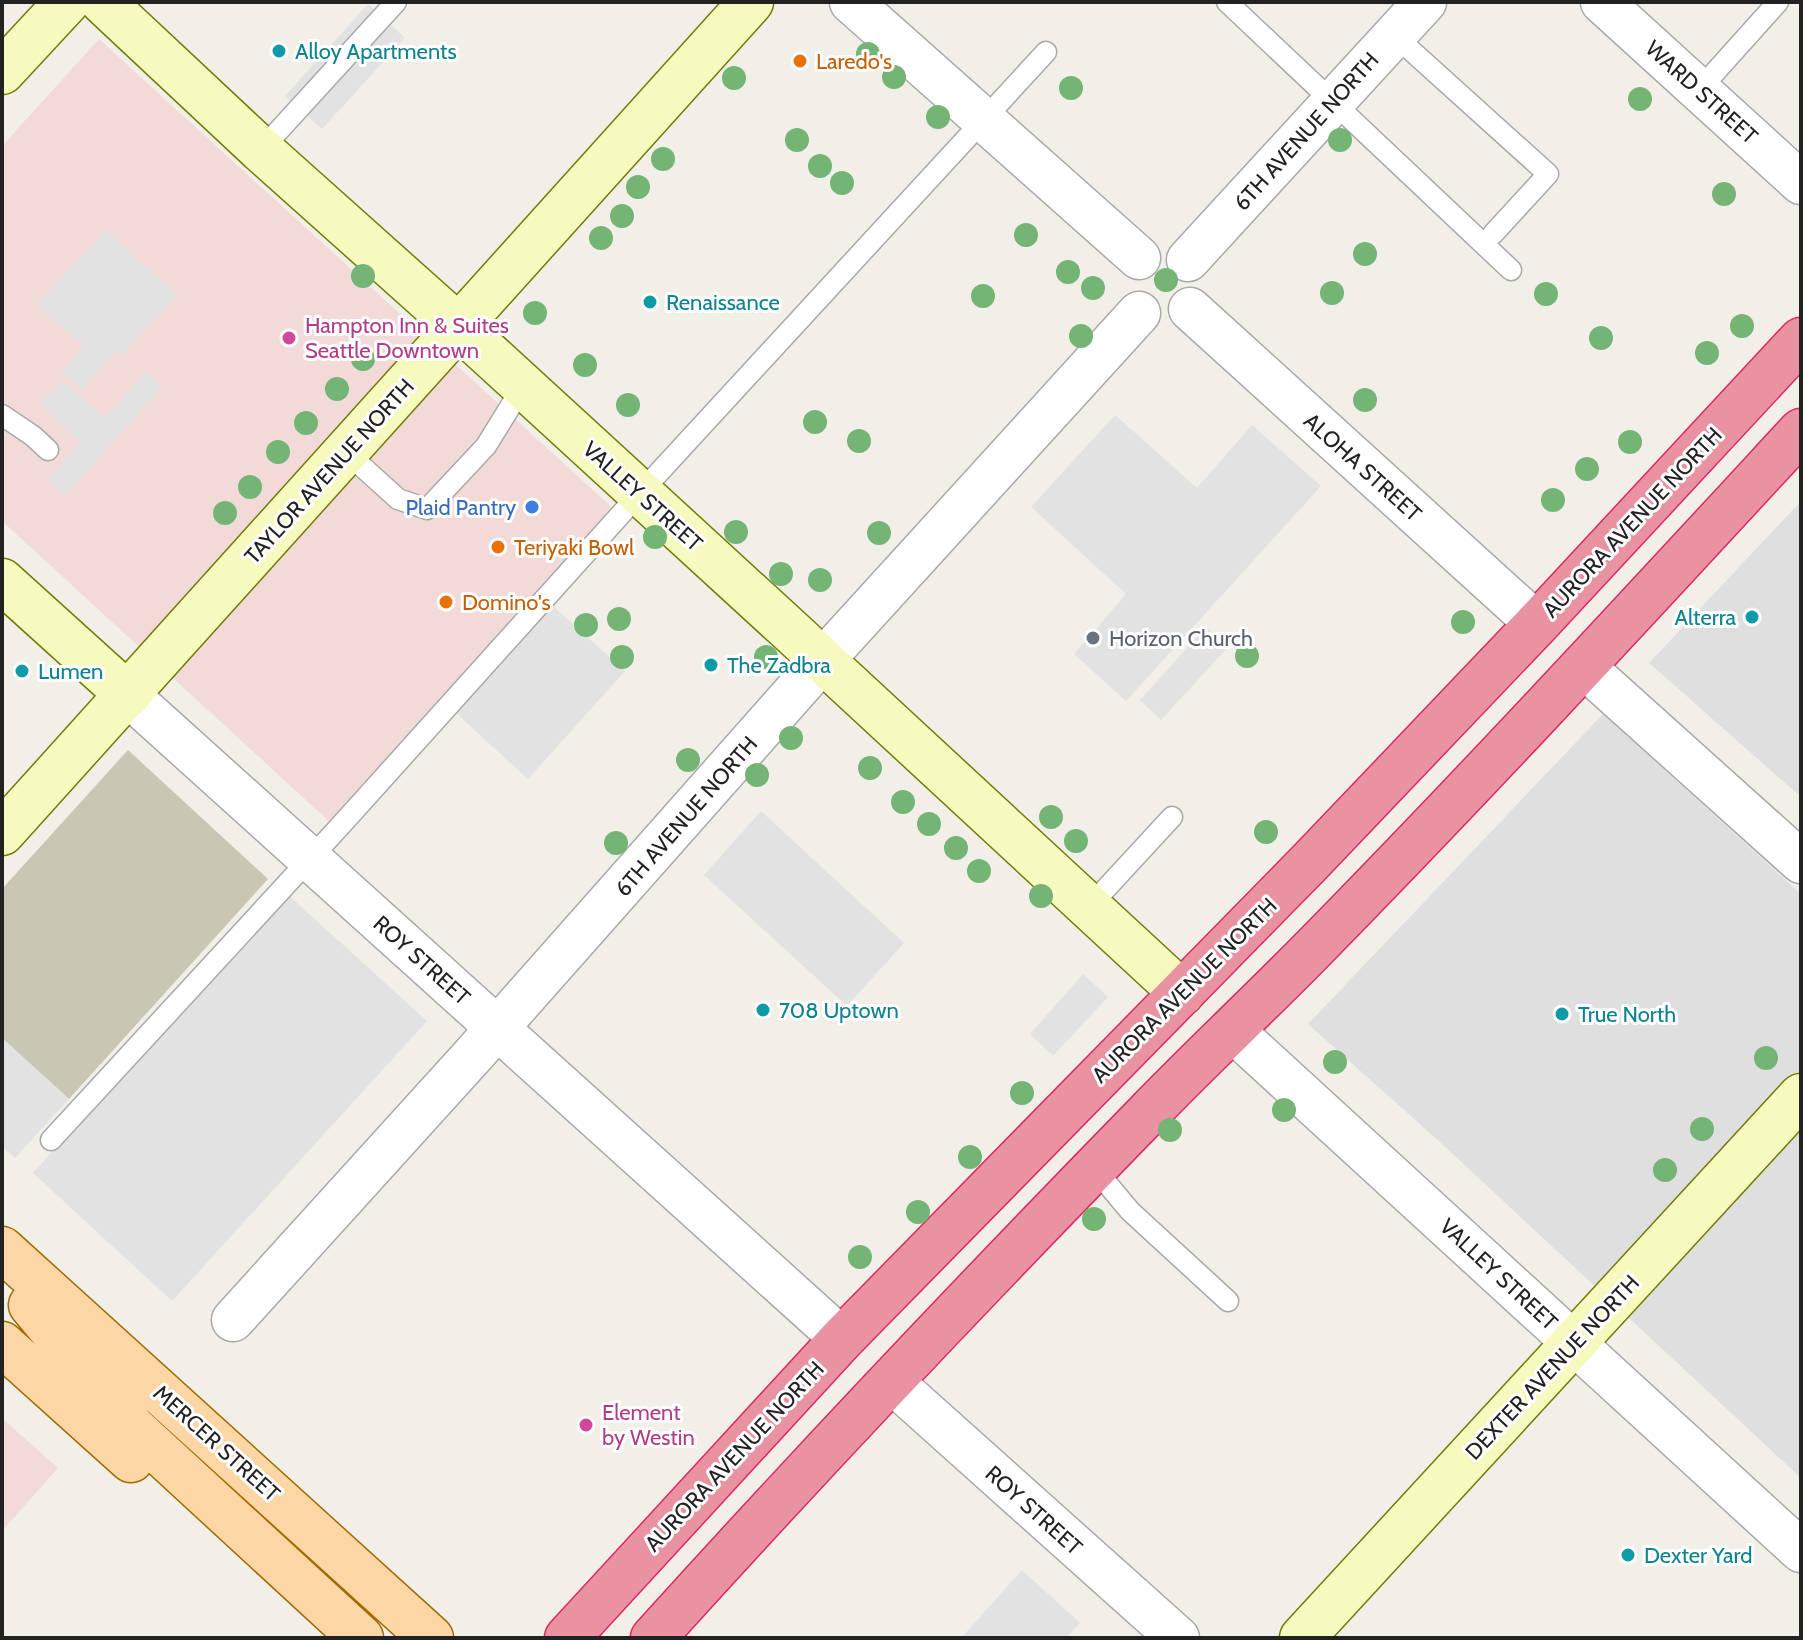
<svg xmlns="http://www.w3.org/2000/svg" width="1803" height="1640" viewBox="0 0 1803 1640" font-family="Cabin,sans-serif">
  <rect width="100%" height="100%" fill="#f2efe9"/>
  <path fill="#e0dfdf" d="M1801 501V797L1649 663Z
    M1603 714 1801 894V1478L1442 1144 1308 1024Z"/>
  <path fill="#f2dad9" d="M99 39 618 513 332 824 2 521V146Z
    M2 1418 58 1468 2 1531Z"/>
  <path fill="#c7c7b4" d="M128 750 268 879 69 1099 2 1038V889Z"/>
  <path fill="#e2e2e2" d="M368 4 405 38 322 129 285 96Z
    M106 230 177 295 121 355 116 352 81 390 62 372 84 346 37 305Z
    M146 372 162 387 65 495 47 479 80 442 40 404 62 380 105 418Z
    M1115 415 1197 488 1252 425 1321 486 1126 701 1074 654 1126 594 1031 507Z
    M553 606 625 671 528 779 456 713Z
    M1206 627 1228 647 1161 720 1140 700Z
    M761 811 904 943 847 1006 704 875Z
    M286 893 427 1021 172 1301 33 1173Z
    M1083 974 1108 997 1053 1056 1030 1034Z
    M2 1038 69 1099 15 1158 2 1146Z
    M1022 1570 1080 1623 1066 1638H961Z"/>
  <g fill="none" stroke-linecap="round" stroke-linejoin="round">
    <g stroke="#a9a9a9" stroke-width="23">
      <path id="lane" d="M1227 2 1511 270
        M1394 35 1548 174 1493 234
        M1699 90 1778 2
        M261 150 396 2
        M2 415 33 436 48 450
        M346 452 398 499 427 509 486 446 523 386
        M1088 908 1172 817
        M51 1140 342 824 640 493 1046 52
        M1094 1168 1130 1211 1228 1301"/>
    </g>
    <g stroke="#a9a9a9" stroke-width="45">
      <path id="street" d="M851 2 1139 258
        M1602 2 1801 183
        M1188 260 1425 2
        M1190 309 1537 624
        M1583 666 1801 862
        M128 695 842 1339
        M1232 1030 1801 1551
        M233 1320 476 1052 823 660 1139 313
        M891 1381 1178 1638"/>
    </g>
    <g stroke="#707d05" stroke-width="47">
      <path id="secondary" d="M103 2 261 150 459 327 794 634 1182 993
        M2 72 67 2
        M2 581 128 695
        M2 833 751 2
        M1302 1638 1801 1096"/>
    </g>
    <g stroke="#a06b00" stroke-width="47">
      <path id="primary" d="M2 1249 431 1638
        M31 1305 133 1428 361 1638
        M2 1344 131 1460"/>
    </g>
    <g stroke="#dc2a67" stroke-width="47">
      <path id="highway" d="M567 1638 842 1339 1311 861 1537 624 1801 340
        M653 1638C814 1460 979 1286 1147 1114 1201 1058 1258 1005 1313 949 1479 780 1640 605 1801 431"/>
    </g>
    <use href="#lane" stroke="#fff" stroke-width="20"/>
    <use href="#street" stroke="#fff" stroke-width="42"/>
    <use href="#secondary" stroke="#f7fabf" stroke-width="44"/>
    <use href="#primary" stroke="#fcd6a4" stroke-width="44"/>
    <use href="#highway" stroke="#e892a2" stroke-width="44"/>
  </g>
  <g fill="#74b475">
    <circle cx="868" cy="54" r="12"/>
    <circle cx="894" cy="77" r="12"/>
    <circle cx="734" cy="78" r="12"/>
    <circle cx="1071" cy="88" r="12"/>
    <circle cx="1640" cy="99" r="12"/>
    <circle cx="938" cy="117" r="12"/>
    <circle cx="797" cy="140" r="12"/>
    <circle cx="1340" cy="140" r="12"/>
    <circle cx="663" cy="159" r="12"/>
    <circle cx="820" cy="166" r="12"/>
    <circle cx="842" cy="183" r="12"/>
    <circle cx="638" cy="187" r="12"/>
    <circle cx="1724" cy="194" r="12"/>
    <circle cx="622" cy="216" r="12"/>
    <circle cx="1026" cy="235" r="12"/>
    <circle cx="601" cy="238" r="12"/>
    <circle cx="1365" cy="254" r="12"/>
    <circle cx="1068" cy="272" r="12"/>
    <circle cx="363" cy="276" r="12"/>
    <circle cx="1166" cy="280" r="12"/>
    <circle cx="1093" cy="288" r="12"/>
    <circle cx="1332" cy="293" r="12"/>
    <circle cx="1546" cy="294" r="12"/>
    <circle cx="983" cy="296" r="12"/>
    <circle cx="535" cy="313" r="12"/>
    <circle cx="1742" cy="326" r="12"/>
    <circle cx="1081" cy="336" r="12"/>
    <circle cx="1601" cy="338" r="12"/>
    <circle cx="1707" cy="353" r="12"/>
    <circle cx="363" cy="359" r="12"/>
    <circle cx="585" cy="365" r="12"/>
    <circle cx="337" cy="389" r="12"/>
    <circle cx="1365" cy="400" r="12"/>
    <circle cx="628" cy="405" r="12"/>
    <circle cx="815" cy="422" r="12"/>
    <circle cx="306" cy="423" r="12"/>
    <circle cx="859" cy="441" r="12"/>
    <circle cx="1630" cy="442" r="12"/>
    <circle cx="278" cy="452" r="12"/>
    <circle cx="1587" cy="469" r="12"/>
    <circle cx="250" cy="487" r="12"/>
    <circle cx="1553" cy="500" r="12"/>
    <circle cx="225" cy="513" r="12"/>
    <circle cx="736" cy="532" r="12"/>
    <circle cx="879" cy="533" r="12"/>
    <circle cx="655" cy="537" r="12"/>
    <circle cx="781" cy="574" r="12"/>
    <circle cx="820" cy="580" r="12"/>
    <circle cx="619" cy="619" r="12"/>
    <circle cx="1463" cy="622" r="12"/>
    <circle cx="586" cy="625" r="12"/>
    <circle cx="1247" cy="656" r="12"/>
    <circle cx="622" cy="657" r="12"/>
    <circle cx="766" cy="657" r="12"/>
    <circle cx="791" cy="738" r="12"/>
    <circle cx="688" cy="760" r="12"/>
    <circle cx="870" cy="768" r="12"/>
    <circle cx="757" cy="775" r="12"/>
    <circle cx="903" cy="802" r="12"/>
    <circle cx="1051" cy="817" r="12"/>
    <circle cx="929" cy="824" r="12"/>
    <circle cx="1266" cy="832" r="12"/>
    <circle cx="1076" cy="841" r="12"/>
    <circle cx="616" cy="843" r="12"/>
    <circle cx="956" cy="848" r="12"/>
    <circle cx="979" cy="871" r="12"/>
    <circle cx="1041" cy="896" r="12"/>
    <circle cx="1766" cy="1058" r="12"/>
    <circle cx="1335" cy="1062" r="12"/>
    <circle cx="1022" cy="1093" r="12"/>
    <circle cx="1284" cy="1110" r="12"/>
    <circle cx="1702" cy="1129" r="12"/>
    <circle cx="1170" cy="1130" r="12"/>
    <circle cx="970" cy="1157" r="12"/>
    <circle cx="1665" cy="1170" r="12"/>
    <circle cx="918" cy="1212" r="12"/>
    <circle cx="1094" cy="1219" r="12"/>
    <circle cx="860" cy="1257" r="12"/>
  </g>
  <g fill="#0f9aa8" stroke="#fff" stroke-width="3">
    <circle cx="279" cy="51" r="8"/>
    <circle cx="650" cy="302" r="8"/>
    <circle cx="1752" cy="617" r="8"/>
    <circle cx="711" cy="665" r="8"/>
    <circle cx="22" cy="671" r="8"/>
    <circle cx="763" cy="1010" r="8"/>
    <circle cx="1562" cy="1014" r="8"/>
    <circle cx="1628" cy="1555" r="8"/>
  </g>
  <g fill="#e8710a" stroke="#fff" stroke-width="3">
    <circle cx="800" cy="61" r="8"/>
    <circle cx="498" cy="547" r="8"/>
    <circle cx="446" cy="602" r="8"/>
  </g>
  <g fill="#d1479c" stroke="#fff" stroke-width="3">
    <circle cx="289" cy="338" r="8"/>
    <circle cx="586" cy="1425" r="8"/>
  </g>
  <circle fill="#3f7fe0" stroke="#fff" stroke-width="3" cx="532" cy="507" r="8"/>
  <circle fill="#6b7280" stroke="#fff" stroke-width="3" cx="1093" cy="638" r="8"/>
  <g text-anchor="middle" stroke-width="6" stroke-linejoin="round" paint-order="stroke">
    <g font-size="22" fill="#0d838f" stroke="#fff" text-anchor="start">
      <text x="295" y="59">Alloy Apartments</text>
      <text x="666" y="310">Renaissance</text>
      <text x="1736" y="625" text-anchor="end">Alterra</text>
      <text x="727" y="673">The Zadbra</text>
      <text x="38" y="679">Lumen</text>
      <text x="779" y="1018">708 Uptown</text>
      <text x="1578" y="1022">True North</text>
      <text x="1644" y="1563">Dexter Yard</text>
    </g>
    <g font-size="22" fill="#c56008" stroke="#fff" text-anchor="start">
      <text x="816" y="69">Laredo's</text>
      <text x="514" y="555">Teriyaki Bowl</text>
      <text x="462" y="610">Domino's</text>
    </g>
    <g font-size="22" fill="#222" stroke="#fff">
      <text transform="translate(1702 92) rotate(42)" y="8">WARD STREET</text>
      <text transform="translate(1306 131) rotate(-48)" y="8">6TH AVENUE NORTH</text>
      <text transform="translate(1363 467) rotate(42)" y="8">ALOHA STREET</text>
      <text transform="translate(329 471) rotate(-48)" y="8">TAYLOR AVENUE NORTH</text>
      <text transform="translate(643 496) rotate(42)" y="8">VALLEY STREET</text>
      <text transform="translate(1632 522) rotate(-47)" y="8">AURORA AVENUE NORTH</text>
      <text transform="translate(686 816) rotate(-49)" y="8">6TH AVENUE NORTH</text>
      <text transform="translate(422 960) rotate(42)" y="8">ROY STREET</text>
      <text transform="translate(1184 990) rotate(-45)" y="8">AURORA AVENUE NORTH</text>
      <text transform="translate(1499 1274) rotate(43)" y="8">VALLEY STREET</text>
      <text transform="translate(1552 1367) rotate(-47)" y="8">DEXTER AVENUE NORTH</text>
      <text transform="translate(217 1443) rotate(42)" y="8">MERCER STREET</text>
      <text transform="translate(734 1456) rotate(-47)" y="8">AURORA AVENUE NORTH</text>
      <text transform="translate(1034 1510) rotate(42)" y="8">ROY STREET</text>
    </g>
    <g font-size="22" fill="#b23c85" stroke="#fff" text-anchor="start">
      <text x="305" y="333">Hampton Inn &amp; Suites<tspan x="305" dy="25">Seattle Downtown</tspan></text>
      <text x="602" y="1420">Element<tspan x="602" dy="25">by Westin</tspan></text>
    </g>
    <g font-size="22" fill="#366cbe" stroke="#fff" text-anchor="end">
      <text x="516" y="515">Plaid Pantry</text>
    </g>
    <g font-size="22" fill="#5b616d" stroke="#fff" text-anchor="start">
      <text x="1109" y="646">Horizon Church</text>
    </g>
  </g>
  <rect width="1803" height="1640" fill="none" stroke="#222222" stroke-width="8"/>
</svg>
